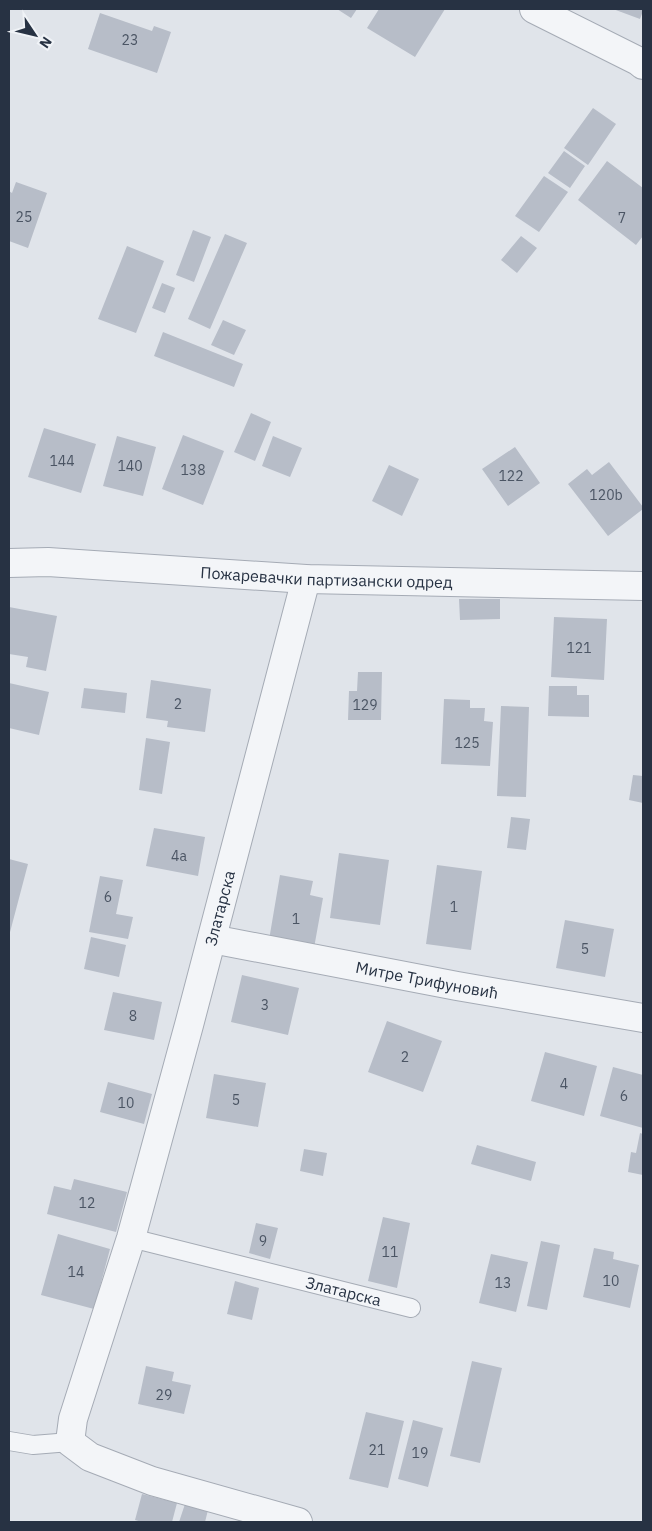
<svg xmlns="http://www.w3.org/2000/svg" width="652" height="1531" viewBox="0 0 652 1531" font-family="'IBM Plex Sans',sans-serif">
  <rect width="100%" height="100%" fill="#e0e4ea"/>
  <path fill="#b7bdc8" d="M337 9H357L351 18Z
    M379 9H445L415 57 367 28Z
    M613 9H643V11L640 19Z
    M100 13 152 31 154 26 171 32 157 73 88 49Z
    M593 108 616 124 588 165 564 148Z
    M564 151 585 166 570 188 548 173Z
    M607 161 643 188V236L636 245 578 200Z
    M544 176 568 192 539 232 515 216Z
    M16 182 47 193 28 248 9 241V191L12 193Z
    M193 230 211 237 194 282 176 275Z
    M225 234 247 243 210 329 188 319Z
    M521 236 537 248 517 273 501 260Z
    M127 246 164 261 136 333 98 319Z
    M162 283 175 288 165 313 152 308Z
    M223 320 246 330 234 355 211 345Z
    M163 332 243 364 234 387 154 356Z
    M251 413 271 422 255 461 234 452Z
    M44 428 96 444 81 493 28 477Z
    M183 435 224 451 203 505 162 489Z
    M117 436 156 447 143 496 103 486Z
    M273 436 302 448 290 477 262 466Z
    M515 447 540 483 508 506 482 469Z
    M609 462 643 507V509L608 536 568 484 587 469 592 475Z
    M389 465 419 479 402 516 372 501Z
    M459 599H500V619L460 620Z
    M9 607 57 616 46 671 26 667 28 657 9 654Z
    M554 617 607 619 604 680 551 677Z
    M358 672H382L381 720H348L349 691H357Z
    M151 680 211 689 205 732 167 727 168 721 146 718Z
    M9 683 49 692 39 735 9 728Z
    M549 686H577V695H589V717L548 716Z
    M84 688 127 693 125 713 81 708Z
    M444 699 470 700V708H485L484 721 493 722 490 766 441 764Z
    M501 706 529 707 526 797 497 796Z
    M146 738 170 742 162 794 139 790Z
    M633 775 643 776V803L629 800Z
    M511 817 530 819 526 850 507 848Z
    M154 828 205 837 198 876 146 866Z
    M339 853 389 860 380 925 330 918Z
    M9 859 28 864 9 936Z
    M437 865 482 871 471 950 426 944Z
    M280 875 313 881 310 895 323 898 314 948 269 940Z
    M100 876 123 880 116 914 133 917 128 939 89 932Z
    M565 920 614 929 605 977 556 968Z
    M91 937 126 945 119 977 84 969Z
    M242 975 299 988 288 1035 231 1022Z
    M113 992 162 1002 154 1040 104 1030Z
    M387 1021 442 1041 423 1092 368 1072Z
    M545 1052 597 1066 584 1116 531 1101Z
    M613 1067 643 1075V1128L600 1116Z
    M214 1074 266 1083 258 1127 206 1118Z
    M108 1082 152 1094 144 1124 100 1112Z
    M640 1133 643 1134V1175L628 1172 631 1152 636 1153Z
    M477 1145 536 1162 531 1181 471 1164Z
    M304 1149 327 1153 323 1176 300 1171Z
    M74 1179 127 1192 116 1232 47 1214 54 1186 71 1190Z
    M383 1217 410 1223 397 1288 368 1281Z
    M256 1223 278 1228 270 1259 249 1253Z
    M58 1234 110 1249 94 1309 41 1295Z
    M541 1241 560 1245 547 1310 527 1306Z
    M594 1248 614 1252 613 1259 639 1265 630 1308 583 1297Z
    M491 1254 528 1262 516 1312 479 1303Z
    M235 1281 259 1288 252 1320 227 1314Z
    M472 1361 502 1368 480 1463 450 1456Z
    M146 1366 174 1372 172 1381 191 1385 184 1414 138 1404Z
    M366 1412 404 1421 388 1488 349 1479Z
    M413 1420 443 1428 428 1487 398 1479Z
    M142 1494 177 1503 172 1522H142L135 1520Z
    M185 1504 208 1510 205 1522H179Z"/>
  <g fill="none" stroke-linecap="round" stroke-linejoin="round">
    <g stroke="#a5abb5" stroke-width="20">
      <g id="service">
        <path id="s1" d="M131 1238 411 1308"/>
        <path d="M9 1441 33 1445 70 1442"/>
      </g>
    </g>
    <g stroke="#a5abb5" stroke-width="30">
      <g id="minor">
        <path d="M534 9 638 61 643 65"/>
        <path id="s2" d="M212 939 457 986 643 1018"/>
        <path id="s3" d="M298 1522 152 1481 90 1457 70 1442 73 1419 131 1238 189 1025 306 579"/>
      </g>
    </g>
    <g stroke="#a5abb5" stroke-width="30">
      <g id="tertiary">
        <path id="s4" d="M9 563 48 562 306 579 643 586"/>
      </g>
    </g>
    <use href="#service" stroke="#f3f5f8" stroke-width="18"/>
    <use href="#minor" stroke="#f3f5f8" stroke-width="28"/>
    <use href="#tertiary" stroke="#f3f5f8" stroke-width="28"/>
  </g>
  <g text-anchor="middle" stroke-width="5" stroke-linejoin="round" paint-order="stroke">
    <g font-size="14" fill="#4b5564">
      <text x="130" y="45">23</text>
      <text x="24" y="222">25</text>
      <text x="622" y="223">7</text>
      <text x="62" y="466">144</text>
      <text x="130" y="471">140</text>
      <text x="193" y="475">138</text>
      <text x="511" y="481">122</text>
      <text x="606" y="500">120b</text>
      <text x="579" y="653">121</text>
      <text x="178" y="709">2</text>
      <text x="365" y="710">129</text>
      <text x="467" y="748">125</text>
      <text x="179" y="861">4a</text>
      <text x="108" y="902">6</text>
      <text x="454" y="912">1</text>
      <text x="296" y="924">1</text>
      <text x="585" y="954">5</text>
      <text x="265" y="1010">3</text>
      <text x="133" y="1021">8</text>
      <text x="405" y="1062">2</text>
      <text x="564" y="1089">4</text>
      <text x="624" y="1101">6</text>
      <text x="236" y="1105">5</text>
      <text x="126" y="1108">10</text>
      <text x="87" y="1208">12</text>
      <text x="263" y="1246">9</text>
      <text x="390" y="1257">11</text>
      <text x="76" y="1277">14</text>
      <text x="611" y="1286">10</text>
      <text x="503" y="1288">13</text>
      <text x="164" y="1400">29</text>
      <text x="377" y="1455">21</text>
      <text x="420" y="1458">19</text>
    </g>
    <g font-size="16" fill="#273243" stroke="#f0f3f7">
      <text dy="6" stroke="none"><textPath href="#s4" startOffset="318">Пожаревачки партизански одред</textPath></text>
      <text dy="6" stroke="none"><textPath href="#s3" startOffset="798">Златарска</textPath></text>
      <text dy="6" stroke="none"><textPath href="#s2" startOffset="219">Митре Трифуновић</textPath></text>
      <text dy="6" stroke="none"><textPath href="#s1" startOffset="219">Златарска</textPath></text>
    </g>
  </g>
  <rect width="652" height="1531" fill="none" stroke="#273243" stroke-width="20"/>
  <g transform="translate(35 35) rotate(125)" stroke="#f0f3f7" stroke-width="4" paint-order="stroke">
  <path d="M0-4L9 19L0 12L-9 19Z" fill="#273243"/>
  <text y="-8" font-size="14" font-weight="bold" text-anchor="middle" fill="#273243">N</text>
  </g>
</svg>
